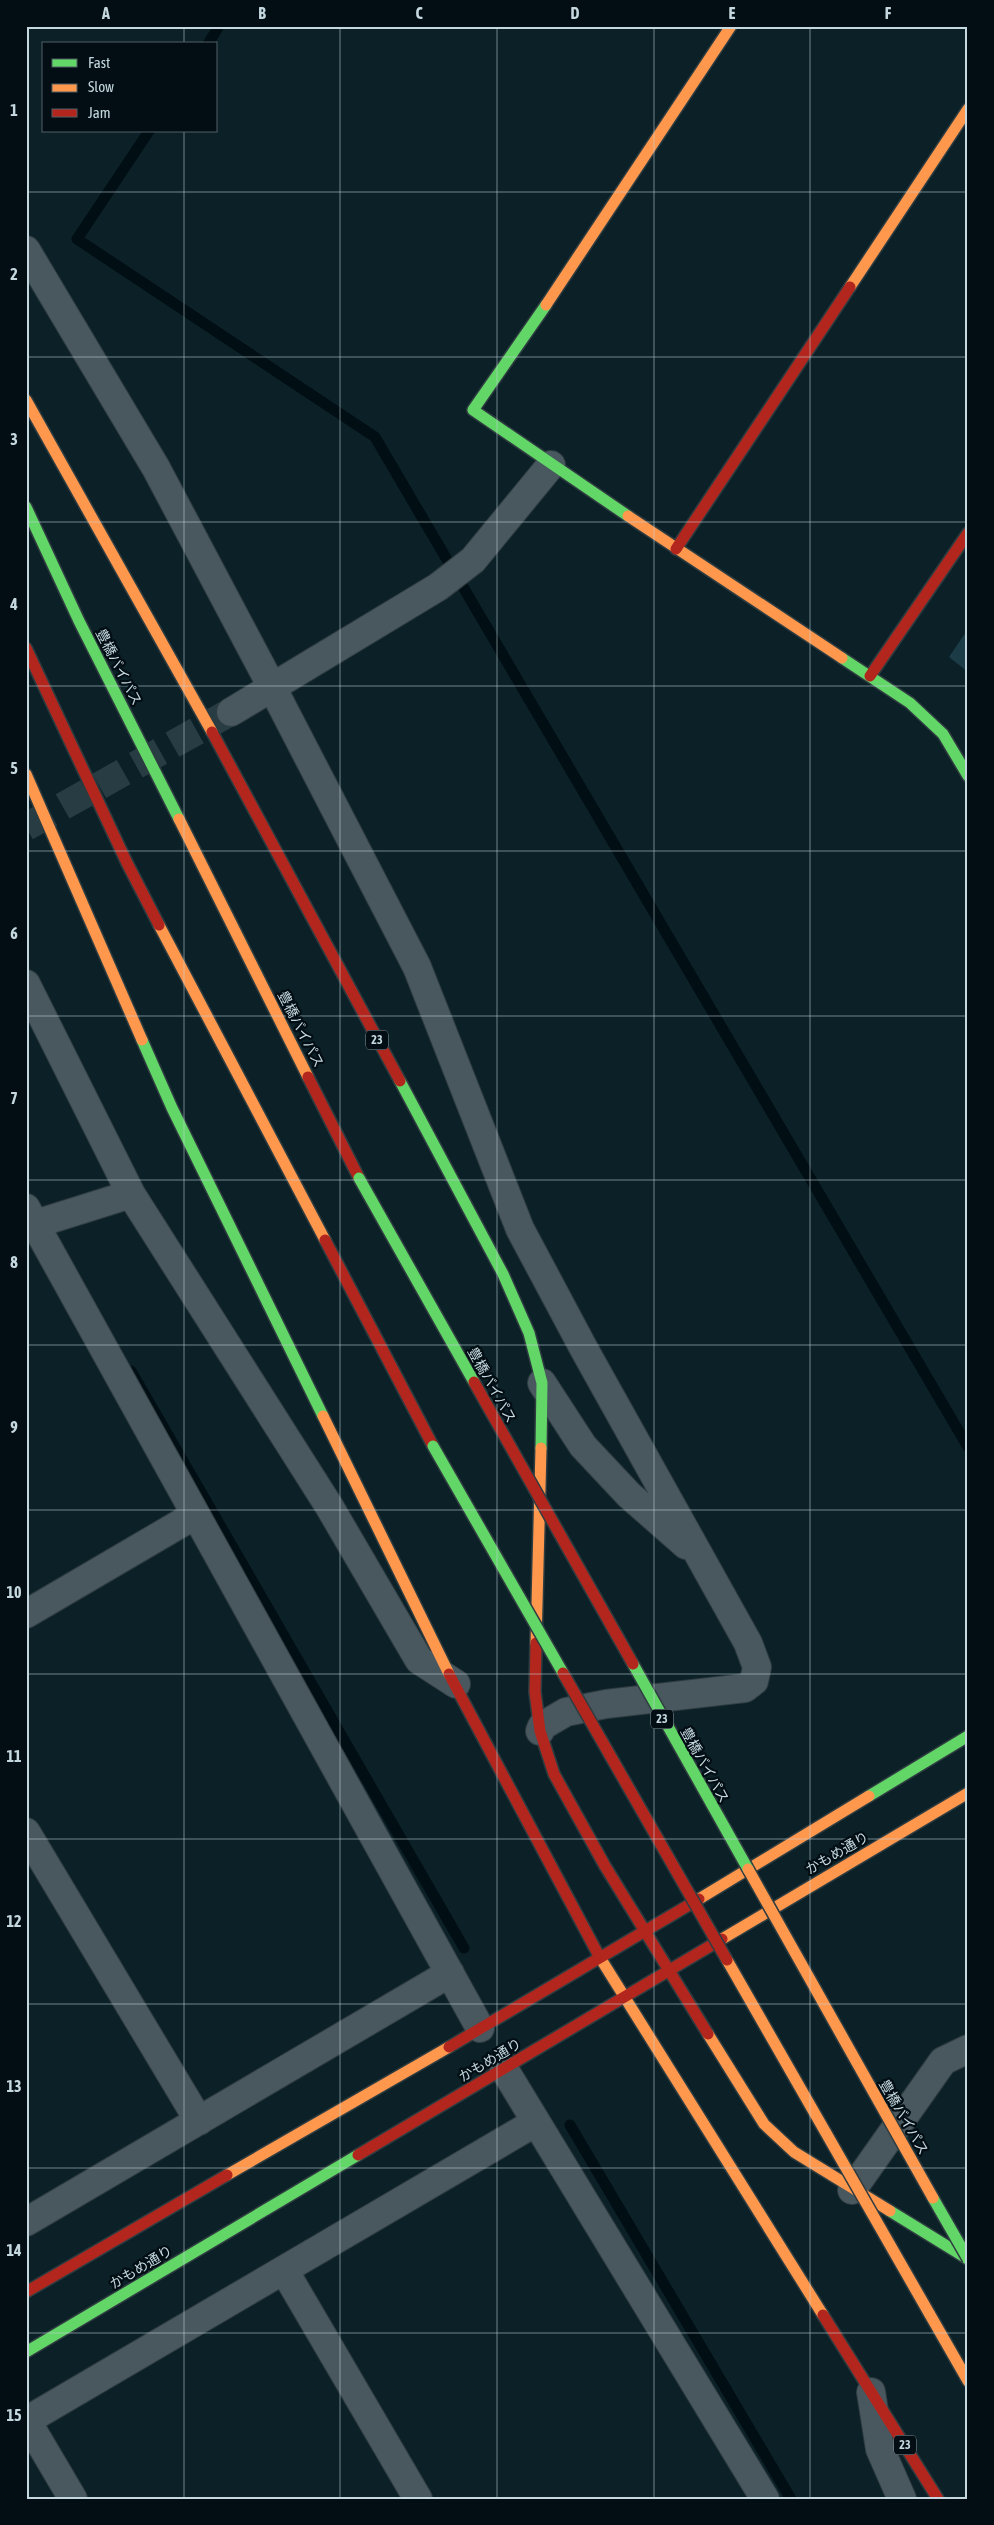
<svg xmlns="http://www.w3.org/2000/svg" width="994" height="2525" viewBox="0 0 994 2525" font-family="'Asap Condensed','Noto Sans JP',sans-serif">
  <rect width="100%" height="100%" fill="#0c2127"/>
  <path fill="#1b3c47" d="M968 629V672L949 657Z"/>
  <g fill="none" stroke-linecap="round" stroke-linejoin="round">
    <path stroke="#010e13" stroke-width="11" d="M208 44 219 26
      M149 131 77 239 375 437 968 1447
      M131 1371 464 1948
      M570 2125 791 2499"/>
    <path stroke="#283c43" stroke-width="28" stroke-dasharray="28 14" stroke-linecap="butt" d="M26 827 227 714"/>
    <g stroke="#2f3d41" stroke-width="30">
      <path id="street" d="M26 250 156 468 272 687 417 967 520 1229 584 1349 748 1643 757 1667 754 1681 745 1688 606 1704 566 1712 542 1726 540 1731
        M231 712 438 587 473 560 551 465
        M26 984 131 1194 329 1506 419 1660 456 1684
        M26 1208 480 2028
        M26 1227 131 1194
        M542 1383 583 1446 629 1495 686 1545
        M26 1614 195 1515
        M26 1832 199 2121
        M504 2069 765 2499
        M852 2190 943 2061 968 2049
        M26 2222 450 1973
        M284 2270 418 2499
        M871 2392 880 2449 902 2499
        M26 2421 536 2122
        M27 2421 73 2499"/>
    </g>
    <g stroke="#2f3d41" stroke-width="14">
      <path id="fast" d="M546 305 473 410 628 516
        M26 507 79 621 179 819
        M842 658 910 703 943 734 968 776
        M142 1040 172 1108 323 1416
        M400 1081 503 1274 529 1333 542 1383 541 1448
        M869 1796 968 1736
        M890 2211 968 2259
        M26 2352 358 2155"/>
    </g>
    <g stroke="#2f3d41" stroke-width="14">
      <path id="slow" d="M850 287 968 109
        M546 305 731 26
        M26 400 212 732
        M628 516 842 658
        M26 774 142 1040
        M179 819 308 1077
        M159 925 325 1240
        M323 1416 449 1674
        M536 1643 541 1448
        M699 1899 869 1796
        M722 1939 968 1793
        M599 1956 823 2315
        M708 2034 764 2124 794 2152 890 2211
        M227 2175 449 2047
        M929 2313 968 2381"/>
    </g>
    <g stroke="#2f3d41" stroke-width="14">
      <path id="jam" d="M676 549 850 287
        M26 648 127 863 159 925
        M870 676 968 533
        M212 732 400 1081
        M308 1077 359 1178
        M325 1240 433 1446
        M536 1643 535 1692 540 1731 554 1774 605 1866 708 2034
        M449 1674 599 1956
        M449 2047 699 1899
        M358 2155 722 1939
        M26 2292 227 2175
        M823 2315 938 2499"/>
    </g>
    <use href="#street" stroke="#49585e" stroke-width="28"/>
    <use href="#fast" stroke="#63d668" stroke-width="11"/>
    <use href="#slow" stroke="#ff974d" stroke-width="11"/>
    <use href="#jam" stroke="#b3261e" stroke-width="11"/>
    <g stroke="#2f3d41" stroke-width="14" stroke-linecap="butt">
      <path id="fast-bridge" d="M359 1178 474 1382
        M433 1446 563 1673
        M633 1664 748 1869
        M933 2198 968 2259"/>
    </g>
    <g stroke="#2f3d41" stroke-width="14" stroke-linecap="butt">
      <path id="slow-bridge" d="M748 1869 933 2198
        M727 1960 929 2313"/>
    </g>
    <g stroke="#2f3d41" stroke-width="14" stroke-linecap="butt">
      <path id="jam-bridge" d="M474 1382 633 1664
        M563 1673 727 1960"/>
    </g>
    <use href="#fast-bridge" stroke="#63d668" stroke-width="11"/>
    <use href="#slow-bridge" stroke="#ff974d" stroke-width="11"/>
    <use href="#jam-bridge" stroke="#b3261e" stroke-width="11"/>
  </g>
  <path fill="none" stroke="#c5d8df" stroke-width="1" stroke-opacity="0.55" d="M184 26V44M340 26V2499M497 26V2499M654 26V2499M810 26V2499M184 131V2499M26 192H968M26 357H968M26 522H968M26 686H968M26 851H968M26 1016H968M26 1180H968M26 1345H968M26 1510H968M26 1674H968M26 1839H968M26 2004H968M26 2168H968M26 2333H968"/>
  <g text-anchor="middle" stroke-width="4.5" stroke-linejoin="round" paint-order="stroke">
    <g fill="#020e13" stroke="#8a9ba2" stroke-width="1">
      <rect x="366" y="1030.5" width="22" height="19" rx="4"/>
      <rect x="651" y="1709.5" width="22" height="19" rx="4"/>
      <rect x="894" y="2435.5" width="22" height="19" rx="4"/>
    </g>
    <g font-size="12" font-weight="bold" fill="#c5d8df">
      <text x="377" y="1044">23</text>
      <text x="662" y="1723">23</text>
      <text x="905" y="2449">23</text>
    </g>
    <g font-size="14" fill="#c5d8df" stroke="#020e13">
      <text transform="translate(119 667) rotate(63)" y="5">豊橋バイパス</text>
      <text transform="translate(301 1029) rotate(63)" y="5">豊橋バイパス</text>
      <text transform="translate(492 1385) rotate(61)" y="5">豊橋バイパス</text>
      <text transform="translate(705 1765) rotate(61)" y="5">豊橋バイパス</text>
      <text transform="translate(837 1853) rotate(-30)" y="5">かもめ通り</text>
      <text transform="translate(490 2060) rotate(-31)" y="5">かもめ通り</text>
      <text transform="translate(904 2117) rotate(60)" y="5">豊橋バイパス</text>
      <text transform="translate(141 2267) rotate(-31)" y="5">かもめ通り</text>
    </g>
  </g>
  <rect width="994" height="2525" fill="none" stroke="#020e13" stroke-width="55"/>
  <rect x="42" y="42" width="175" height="90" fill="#020e13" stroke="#505f65"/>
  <rect x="52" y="59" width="25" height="8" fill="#63d668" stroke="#505f65"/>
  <text x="88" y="68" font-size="15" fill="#c5d8df">Fast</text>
  <rect x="52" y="84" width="25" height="8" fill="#ff974d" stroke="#505f65"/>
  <text x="88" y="92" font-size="15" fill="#c5d8df">Slow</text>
  <rect x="52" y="109" width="25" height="8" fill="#b3261e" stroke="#505f65"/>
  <text x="88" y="118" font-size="15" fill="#c5d8df">Jam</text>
  <rect x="28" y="28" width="938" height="2470" fill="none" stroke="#c5d8df" stroke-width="2"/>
  <g font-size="16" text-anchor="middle" font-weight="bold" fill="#c5d8df">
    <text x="106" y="19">A</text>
    <text x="262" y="19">B</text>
    <text x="419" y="19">C</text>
    <text x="575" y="19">D</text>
    <text x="732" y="19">E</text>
    <text x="888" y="19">F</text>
    <text x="14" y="116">1</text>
    <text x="14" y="280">2</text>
    <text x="14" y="445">3</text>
    <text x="14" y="610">4</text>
    <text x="14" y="774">5</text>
    <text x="14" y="939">6</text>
    <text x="14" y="1104">7</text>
    <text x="14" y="1268">8</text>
    <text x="14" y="1433">9</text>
    <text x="14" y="1598">10</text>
    <text x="14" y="1762">11</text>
    <text x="14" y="1927">12</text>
    <text x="14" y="2092">13</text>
    <text x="14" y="2256">14</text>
    <text x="14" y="2421">15</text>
  </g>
</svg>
